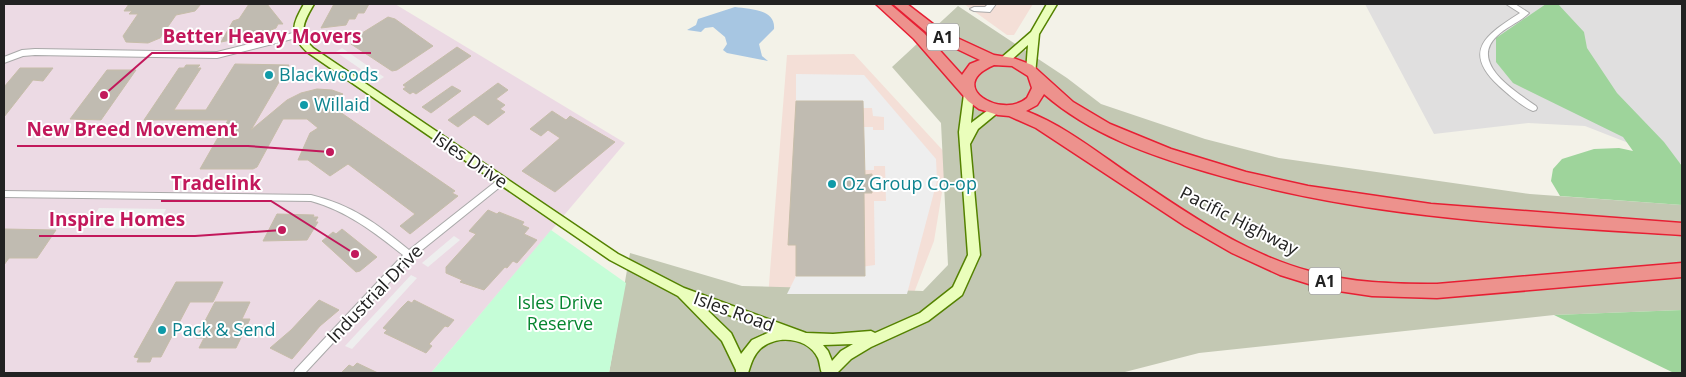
<svg xmlns="http://www.w3.org/2000/svg" width="1686" height="377" viewBox="0 0 1686 377" font-family="'Open Sans',sans-serif">
  <rect width="100%" height="100%" fill="#f3f2e8"/>
  <path fill="#e0dfdf" d="M1365 4H1682V164L1585 126 1528 123 1434 134Z"/>
  <path fill="#f4dfd7" d="M964 4H1033L1014 35H1007Z
    M854 54 948 156 934 241 912 298 768 297 787 55Z"/>
  <path fill="#ecdae4" d="M4 4H395L625 143 431 373H4Z"/>
  <path fill="#c3c8b3" d="M958 6 1067 78 1101 104 1205 139 1279 158 1530 194 1682 205V310L1554 315 1199 353 1121 373H609L630 253 742 286 923 291 948 265 941 123 892 67Z"/>
  <path fill="#9ed49b" d="M1546 4H1558L1584 32 1587 48 1617 93 1664 142 1682 166V205L1560 196 1551 181 1553 169 1562 159 1594 149 1619 148 1633 151 1623 137 1513 83 1496 62V38Z
    M1682 310V373H1674L1554 315Z"/>
  <path fill="#c5fdd7" d="M551 230 626 283 609 373H431Z"/>
  <path fill="#eee" d="M342 48 384 77 378 81 336 52Z
    M796 74 864 75 936 159 937 181 907 294H787L796 276 875 265 874 201H886L885 166H874V170H865L864 127H873V130H884V117L873 116 872 108H863V101H796Z
    M99 208 166 209 156 229 86 228Z
    M454 236 460 240 428 267 422 263Z
    M411 275 417 278 352 349 345 346Z"/>
  <path fill="#a7c6e2" d="M735 7C749 9 776 9 774 29L759 44 762 56 768 61 727 53 723 50 727 44 725 37 713 27 705 28 701 32 687 30 696 25 698 19Z"/>
  <path fill="#c0bbb1" stroke="#c6bda9" d="M129 4H201L195 11 176 15 160 38 148 43 126 42 123 36 138 14H129L132 11H124Z
    M249 4H267L283 24H278L276 28 261 34 221 42 233 21 239 19Z
    M334 4H369L364 13H358L355 19H349L346 25 321 28Z
    M388 17 395 19 433 46 397 70 392 71 351 44 354 42 352 40 354 38Z
    M457 47 471 56 416 94 413 92 410 94 403 89 406 87 403 85Z
    M235 64 289 65 251 130 287 100 301 93 317 89 332 90 343 94 336 99 348 107 340 112 455 191 452 193 458 196 410 234 400 226 415 214 348 164 330 176 308 160H298L310 133 318 128 307 119H283L257 167 253 169H200L228 120H144L179 68H184L186 65H200L197 68H201L174 110H206Z
    M20 68H53L43 81 33 80 4 117V87Z
    M107 70H136L101 120 70 119Z
    M498 83 508 90 496 99 505 105 500 109 505 112 488 125 474 115 458 127 448 120Z
    M452 86 461 91 431 113 422 107Z
    M796 101H863L865 175 872 174V193H864L865 276H796V245H788Z
    M552 111 566 120 570 116 615 142 555 192 522 171 560 138 548 130 541 136 530 129Z
    M488 210 497 214 499 212 524 222 522 225 529 228 524 234 537 240 517 263 513 261 507 268 505 267 484 290 460 282 462 280 446 273V267L476 234 469 231Z
    M277 214 314 215 313 217H318L315 222H318L307 240 263 241Z
    M4 229 56 230 37 258H9L4 265Z
    M342 229 377 257 360 271 356 272 322 241 333 232 336 234Z
    M176 282H223L213 302H190L161 357H152L150 362H137L139 358 134 357Z
    M319 300 339 310 320 326 292 359 270 348 291 330Z
    M414 300 454 320 448 327 445 326 429 344 432 346 426 353 384 333 387 330 383 328 402 307 408 301 412 303Z
    M215 302H250L242 319H250L236 348H199L204 338H196Z
    M357 363 378 373H341L349 365 353 367Z"/>
  <g fill="none" stroke-linecap="round" stroke-linejoin="round">
    <g stroke="#a9a9a9" stroke-width="2">
      <path id="street" d="M988 4H996L990 12 974 11 970 9 974 7H985Z
        M1506 4H1515L1529 13C1520 22 1506 27 1497 36 1468 63 1516 92 1536 106L1537 108 1536 110 1533 111C1521 106 1508 94 1499 86 1461 51 1487 34 1520 13Z
        M297 32 300 33 301 35 300 37 217 58 35 55 23 56 4 63V57L22 50 35 49 217 52Z
        M502 178 505 179 506 181 505 183 412 258 305 373H294L295 370 403 255C374 232 347 211 311 201L4 197V191L311 195C352 205 376 223 409 250L499 179Z"/>
    </g>
    <g stroke="#548200" stroke-width="3">
      <path id="secondary" d="M304 4H314C304 21 297 32 313 48L618 254 684 288 806 333 833 334 871 331 875 333 920 313 953 287 968 255 959 132 964 94 969 90 973 91 974 94 971 123 992 107 996 106 1001 110 978 129 970 144 980 255 962 295 928 321 871 347 851 359 837 373H822C820 369 820 362 818 358 808 337 776 334 760 349 753 356 751 364 748 373H736V370L722 341 678 296 610 260 307 52C288 34 293 24 304 4ZM702 305 772 331 752 340 741 354 731 333ZM853 344 841 351 832 361 828 351 823 345Z
        M1047 4H1057L1039 34 1035 74 1031 76 1026 72 1028 45 1009 62H1001L1000 60 1001 58 1031 32Z"/>
    </g>
    <g stroke="#e71f33" stroke-width="3">
      <path id="highway" d="M876 4H890L924 33 962 75 970 64 980 60 932 37 893 4H907L942 31 994 55 1013 58 1032 65 1073 102 1110 124 1171 149 1246 172 1308 186 1431 204 1682 223V235C1522 225 1361 218 1207 172 1149 155 1090 134 1044 94L1037 105 1026 111C1065 126 1098 153 1132 176 1187 213 1245 254 1309 271 1350 283 1394 284 1437 284L1682 263V277L1437 298 1372 296 1325 289 1280 275 1232 253 1185 226 1036 128 1009 116 998 115 979 109 968 101 914 39ZM994 65 1012 66 1028 76 1032 88 1027 98C1002 120 944 86 994 65Z"/>
    </g>
    <use href="#street" fill="#fff" fill-rule="evenodd"/>
    <use href="#secondary" fill="#eafebb" fill-rule="evenodd"/>
    <use href="#highway" fill="#ed928d" fill-rule="evenodd"/>
  </g>
  <g fill="#0f9aa8" stroke="#fff" stroke-width="2">
    <circle cx="269" cy="75" r="5"/>
    <circle cx="304" cy="105" r="5"/>
    <circle cx="832" cy="184" r="5"/>
    <circle cx="162" cy="330" r="5"/>
  </g>
  <g text-anchor="middle" stroke-width="4" stroke-linejoin="round" paint-order="stroke">
    <g fill="#fff" stroke="#646464" stroke-width="1">
      <rect x="927" y="23.5" width="32" height="27" rx="4"/>
      <rect x="1309" y="267.5" width="32" height="27" rx="4"/>
    </g>
    <g font-size="16" font-weight="bold" fill="#222">
      <text x="943" y="43">A1</text>
      <text x="1325" y="287">A1</text>
    </g>
    <g font-size="18" fill="#0d838f" stroke="#fff" text-anchor="start">
      <text x="279" y="81">Blackwoods</text>
      <text x="314" y="111">Willaid</text>
      <text x="842" y="190">Oz Group Co-op</text>
      <text x="172" y="336">Pack &amp; Send</text>
    </g>
    <g font-size="18" fill="#222" stroke="#fff">
      <text transform="translate(470 160) rotate(34)" y="6">Isles Drive</text>
      <text transform="translate(1239 221) rotate(27)" y="6">Pacific Highway</text>
      <text transform="translate(375 294) rotate(-46)" y="6">Industrial Drive</text>
      <text transform="translate(734 312) rotate(20)" y="6">Isles Road</text>
    </g>
    <g font-size="18" fill="#06852f" stroke="#fff">
      <text x="560" y="309">Isles Drive<tspan x="560" dy="21">Reserve</tspan></text>
    </g>
  </g>
  <path fill="none" stroke="#c2185b" stroke-width="2" d="M104 95L152 53H371M330 152L248 146H17M355 254L271 201H161M282 230L195 236H39"/>
  <g fill="#c2185b" stroke="#fff" stroke-width="2">
    <circle cx="104" cy="95" r="5"/>
    <circle cx="330" cy="152" r="5"/>
    <circle cx="355" cy="254" r="5"/>
    <circle cx="282" cy="230" r="5"/>
  </g>
  <g font-size="19" text-anchor="middle" font-weight="bold" fill="#c2185b" stroke="#fff" stroke-width="4" stroke-linejoin="round" paint-order="stroke">
    <text x="262" y="43">Better Heavy Movers</text>
    <text x="132" y="136">New Breed Movement</text>
    <text x="216" y="190">Tradelink</text>
    <text x="117" y="226">Inspire Homes</text>
  </g>
  <rect width="1686" height="377" fill="none" stroke="#222222" stroke-width="10"/>
</svg>
